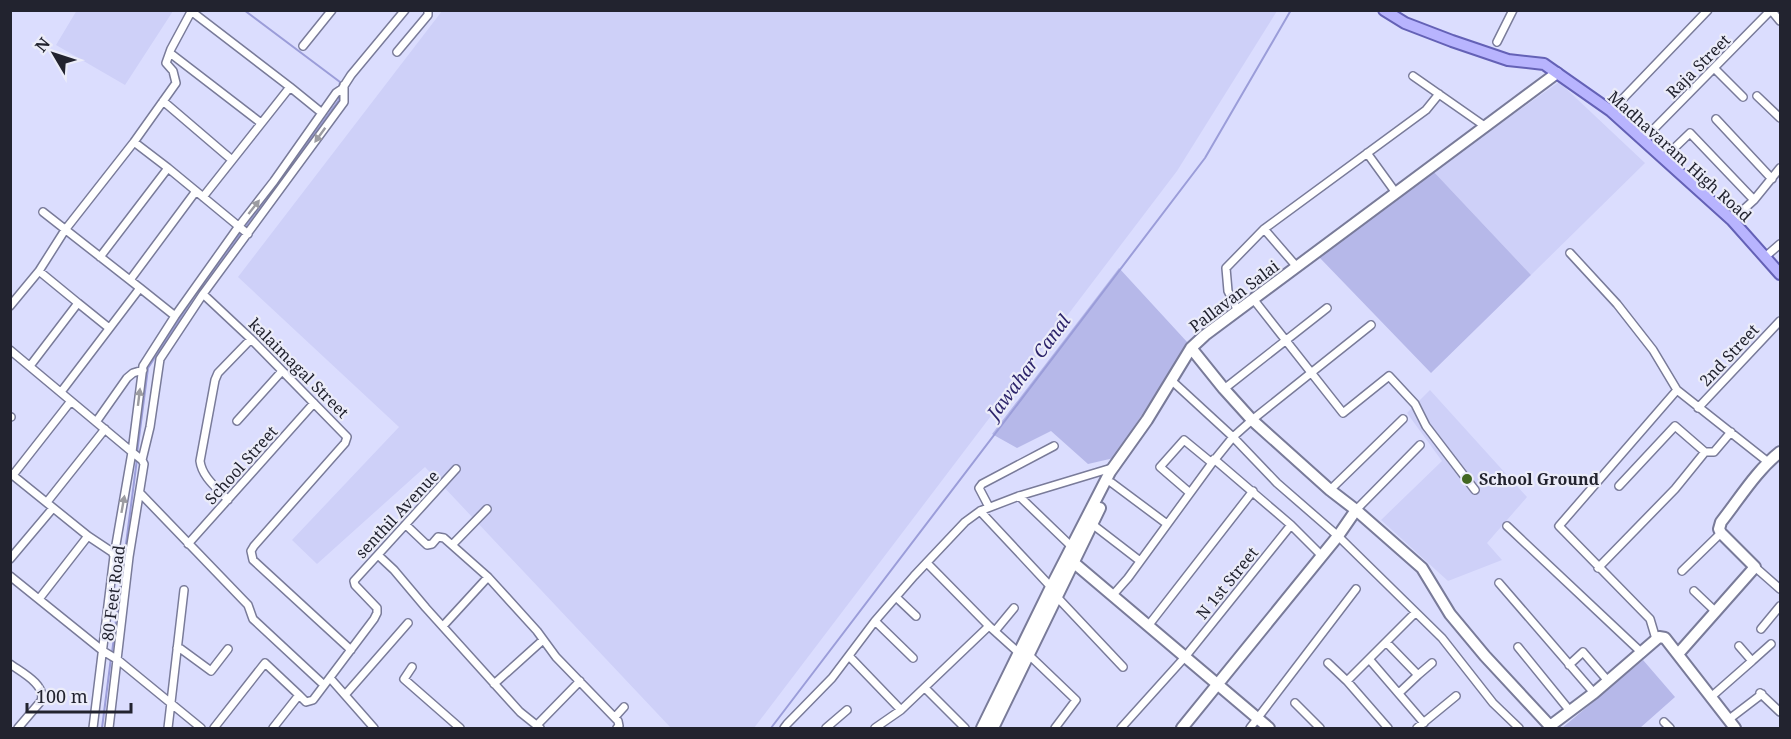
<svg xmlns="http://www.w3.org/2000/svg" width="1791" height="739" viewBox="0 0 1791 739" font-family="'Noto Serif',serif">
  <rect width="100%" height="100%" fill="#dbddfe"/>
  <path fill="#ced0f8" d="M77 10H173V11L125 85 56 45Z
    M442 11H1277L1177 171 754 728H671L425 467 317 564 292 540 399 427 238 277Z
    M1559 82 1645 163 1531 275 1433 171Z
    M1430 390 1527 497 1487 543 1502 560 1448 581 1381 520 1442 461 1407 413Z"/>
  <path fill="#b6b8e9" d="M1433 171 1531 275 1431 373 1319 257Z
    M1119 268 1188 343 1114 458 1088 464 1051 431 1017 448 992 434Z
    M1643 660 1675 697 1640 728H1562Z"/>
  <g fill="none" stroke-linecap="round" stroke-linejoin="round">
    <path stroke="#9b9dd9" stroke-width="2" d="M244 10C276 34 308 58 340 82L339 89
      M137 453 148 368 195 295 339 100V95
      M125 552 137 459
      M112 653 123 563
      M102 728 111 658
      M771 728 1205 158 1291 10"/>
    <g stroke="#797b99" stroke-width="10">
      <path id="street" d="M1771 10 1780 21
        M191 11 290 87 322 113
        M1497 42 1513 10
        M303 46 332 10
        M397 52 428 15V10
        M170 53 261 123
        M1714 68 1743 97
        M1413 76 1486 127
        M1757 96 1780 118
        M163 101 232 160
        M1611 111 1708 10
        M1716 119 1772 179
        M1643 140 1771 10
        M134 142 168 168 248 234
        M1367 153 1396 193
        M1664 158 1690 133 1754 200
        M203 197 290 87
        M43 212 140 288
        M1732 220 1754 200 1780 168
        M1264 229 1297 267
        M1570 253 1617 304 1653 350 1677 390 1768 462
        M100 257 168 168
        M1765 257 1780 244
        M130 280 196 191
        M203 294 251 339 347 437 345 443 254 546 251 551 253 560 351 650
        M1254 300 1343 413 1389 376 1415 404 1426 426 1475 490
        M78 303 109 328
        M10 306 39 271 65 230 134 142 176 83 173 71 166 63 171 49 192 10
        M1238 311 1228 291 1226 268 1264 229 1426 110 1439 94
        M10 350 132 452 114 556 93 728
        M30 366 78 303 39 271
        M1171 380 1233 437 1277 483 1338 536 1442 638 1493 703 1519 728
        M1224 389 1327 308
        M61 392 140 288 175 316
        M1698 408 1780 321
        M10 417H11
        M237 421 282 371
        M96 422 127 378 133 373 143 370
        M1214 459 1291 525 1321 555
        M142 460 132 452 143 366 175 316 239 226 274 181 336 93 342 89 351 75 405 10
        M10 473 88 536 112 552 114 556
        M13 475 71 401
        M1112 483 1167 524
        M1619 486 1675 426 1705 452H1714L1731 432
        M1330 490 1403 419
        M140 493 248 605 253 619 324 685
        M1190 493 1160 467 1184 440 1212 463
        M1019 496 1072 547
        M228 500C217 488 202 477 200 461L215 380 218 373 251 339
        M47 502 105 429
        M989 507 979 488 982 484 1054 446
        M1356 510 1420 445
        M980 511 1051 587
        M1092 524 1140 561
        M406 525 427 545 432 544 438 537 444 538 488 577 537 631 556 657 618 721 619 726 617 728
        M1507 526 1642 653
        M188 544 314 403
        M452 545 487 509
        M378 555 394 570 426 608 520 712 540 728
        M10 559 53 508
        M927 563 989 626 1020 654
        M1755 567 1780 589
        M1598 568 1675 489 1705 452
        M1682 571 1721 533
        M10 576 103 651 118 660 201 728
        M1499 583 1594 693
        M1694 591 1715 611
        M1112 596 1128 578 1212 463 1233 437 1252 420 1371 325
        M896 597 916 616
        M1057 597 1123 667
        M39 599 88 536
        M875 621 913 658
        M443 626 488 577
        M1148 626 1253 491
        M1761 629 1780 606
        M995 631 1014 608
        M1656 639 1650 619 1559 526 1677 390
        M1386 642 1418 675 1399 693
        M1518 647 1570 711
        M177 648 181 649 211 671 228 649
        M1029 655 1076 700 1055 728
        M849 656 901 710
        M1369 659 1424 723
        M1752 661 1771 644
        M1328 663 1347 681 1388 728
        M10 664C21 672 47 685 41 701L18 728
        M1569 665 1583 652 1608 681
        M412 667 404 679 460 728
        M1418 675 1432 663
        M330 678 374 728
        M1347 681 1415 613
        M494 684 543 640
        M925 688 965 728
        M1760 693 1780 712
        M345 695 408 623
        M1711 697 1752 661 1739 646
        M1295 703 1320 728
        M615 717 624 707
        M1728 720 1762 694
        M1664 722 1670 728
        M537 725 580 681
        M109 728 129 557 144 464 142 460 150 427 160 359 203 294 344 102V85
        M168 728 184 590
        M214 728 265 663 299 695
        M273 728 299 695 306 702 313 700 374 619 377 613V608L355 585 354 581 456 469
        M784 728 787 724 832 678 875 621 914 576 965 522 980 511 1019 496 1115 467
        M826 728 847 710
        M875 728 901 710 989 626
        M1121 728 1185 657 1291 525
        M1250 728 1356 589
        M1417 728 1456 696"/>
    </g>
    <g stroke="#797b99" stroke-width="14">
      <path id="secondary" d="M1191 348 1224 389 1252 420 1330 490 1356 510 1422 568 1450 614 1485 656 1550 726 1594 693 1659 637 1665 638 1735 728
        M1073 562 1269 728
        M1678 654 1755 567 1721 533 1719 529 1721 522C1740 498 1756 471 1780 452
        M982 728 1051 587 1110 472 1147 420 1191 348 1205 335 1557 73
        M993 728 1100 508
        M1182 728 1338 536 1356 510"/>
    </g>
    <g stroke="#6461b6" stroke-width="14">
      <path id="primary" d="M1384 10 1405 23 1452 41 1508 60 1544 64 1611 111 1732 220 1780 274"/>
    </g>
    <use href="#street" stroke="#fff" stroke-width="7"/>
    <use href="#secondary" stroke="#fff" stroke-width="10"/>
    <use href="#primary" stroke="#b8b4fe" stroke-width="10"/>
  </g>
  <defs><path id="oneway-solid" d="M-6-.8H1V-3.2L6.5 0L1 3.2V.8H-6Z" transform="scale(1.5)"/></defs>
  <g fill="#9c9ca1">
    <use href="#oneway-solid" transform="translate(320 135) rotate(126)"/>
    <use href="#oneway-solid" transform="translate(254 207) rotate(-52)"/>
    <use href="#oneway-solid" transform="translate(139 397) rotate(-83)"/>
    <use href="#oneway-solid" transform="translate(123 504) rotate(-80)"/>
  </g>
  <circle fill="#426721" stroke="#ebecf9" stroke-width="2" cx="1467" cy="479" r="6"/>
  <g text-anchor="middle" stroke-width="4.5" stroke-linejoin="round" paint-order="stroke">
    <g font-size="16" fill="#22232f" stroke="#ebecf9">
      <text transform="translate(1698 66) rotate(-45)" y="6">Raja Street</text>
      <text transform="translate(1680 156) rotate(42)" y="6">Madhavaram High Road</text>
      <text transform="translate(1234 296) rotate(-37)" y="6">Pallavan Salai</text>
      <text transform="translate(1729 355) rotate(-47)" y="6">2nd Street</text>
      <text transform="translate(299 368) rotate(45)" y="6">kalaimagal Street</text>
      <text transform="translate(241 465) rotate(-48)" y="6">School Street</text>
      <text transform="translate(397 514) rotate(-47)" y="6">senthil Avenue</text>
      <text transform="translate(1227 583) rotate(-51)" y="6">N 1st Street</text>
      <text transform="translate(113 593) rotate(-83)" y="6">80 Feet Road</text>
    </g>
    <g font-size="16" font-weight="bold" fill="#22232f" stroke="#ebecf9" text-anchor="start">
      <text x="1479" y="485">School Ground</text>
    </g>
    <g font-size="18" font-style="italic" fill="#2c236a" stroke="#ebecf9">
      <text transform="translate(1029 367) rotate(-53)" y="6">Jawahar Canal</text>
    </g>
  </g>
  <rect width="1791" height="739" fill="none" stroke="#22232f" stroke-width="24"/>
  <g transform="translate(54 54) rotate(309)" stroke="#ebecf9" stroke-width="4.5" paint-order="stroke">
  <path d="M0-4.5L10 22L0 15L-10 22Z" fill="#22232f"/>
  <text y="-9" font-size="16" font-weight="bold" text-anchor="middle" fill="#22232f">N</text>
  </g>
  <path d="M27 703v9h104v-9" fill="none" stroke="#22232f" stroke-width="3"/>
  <text x="36" y="703" font-size="18" fill="#22232f" stroke="#ebecf9" stroke-width="4.5" paint-order="stroke">100 m</text>
</svg>
